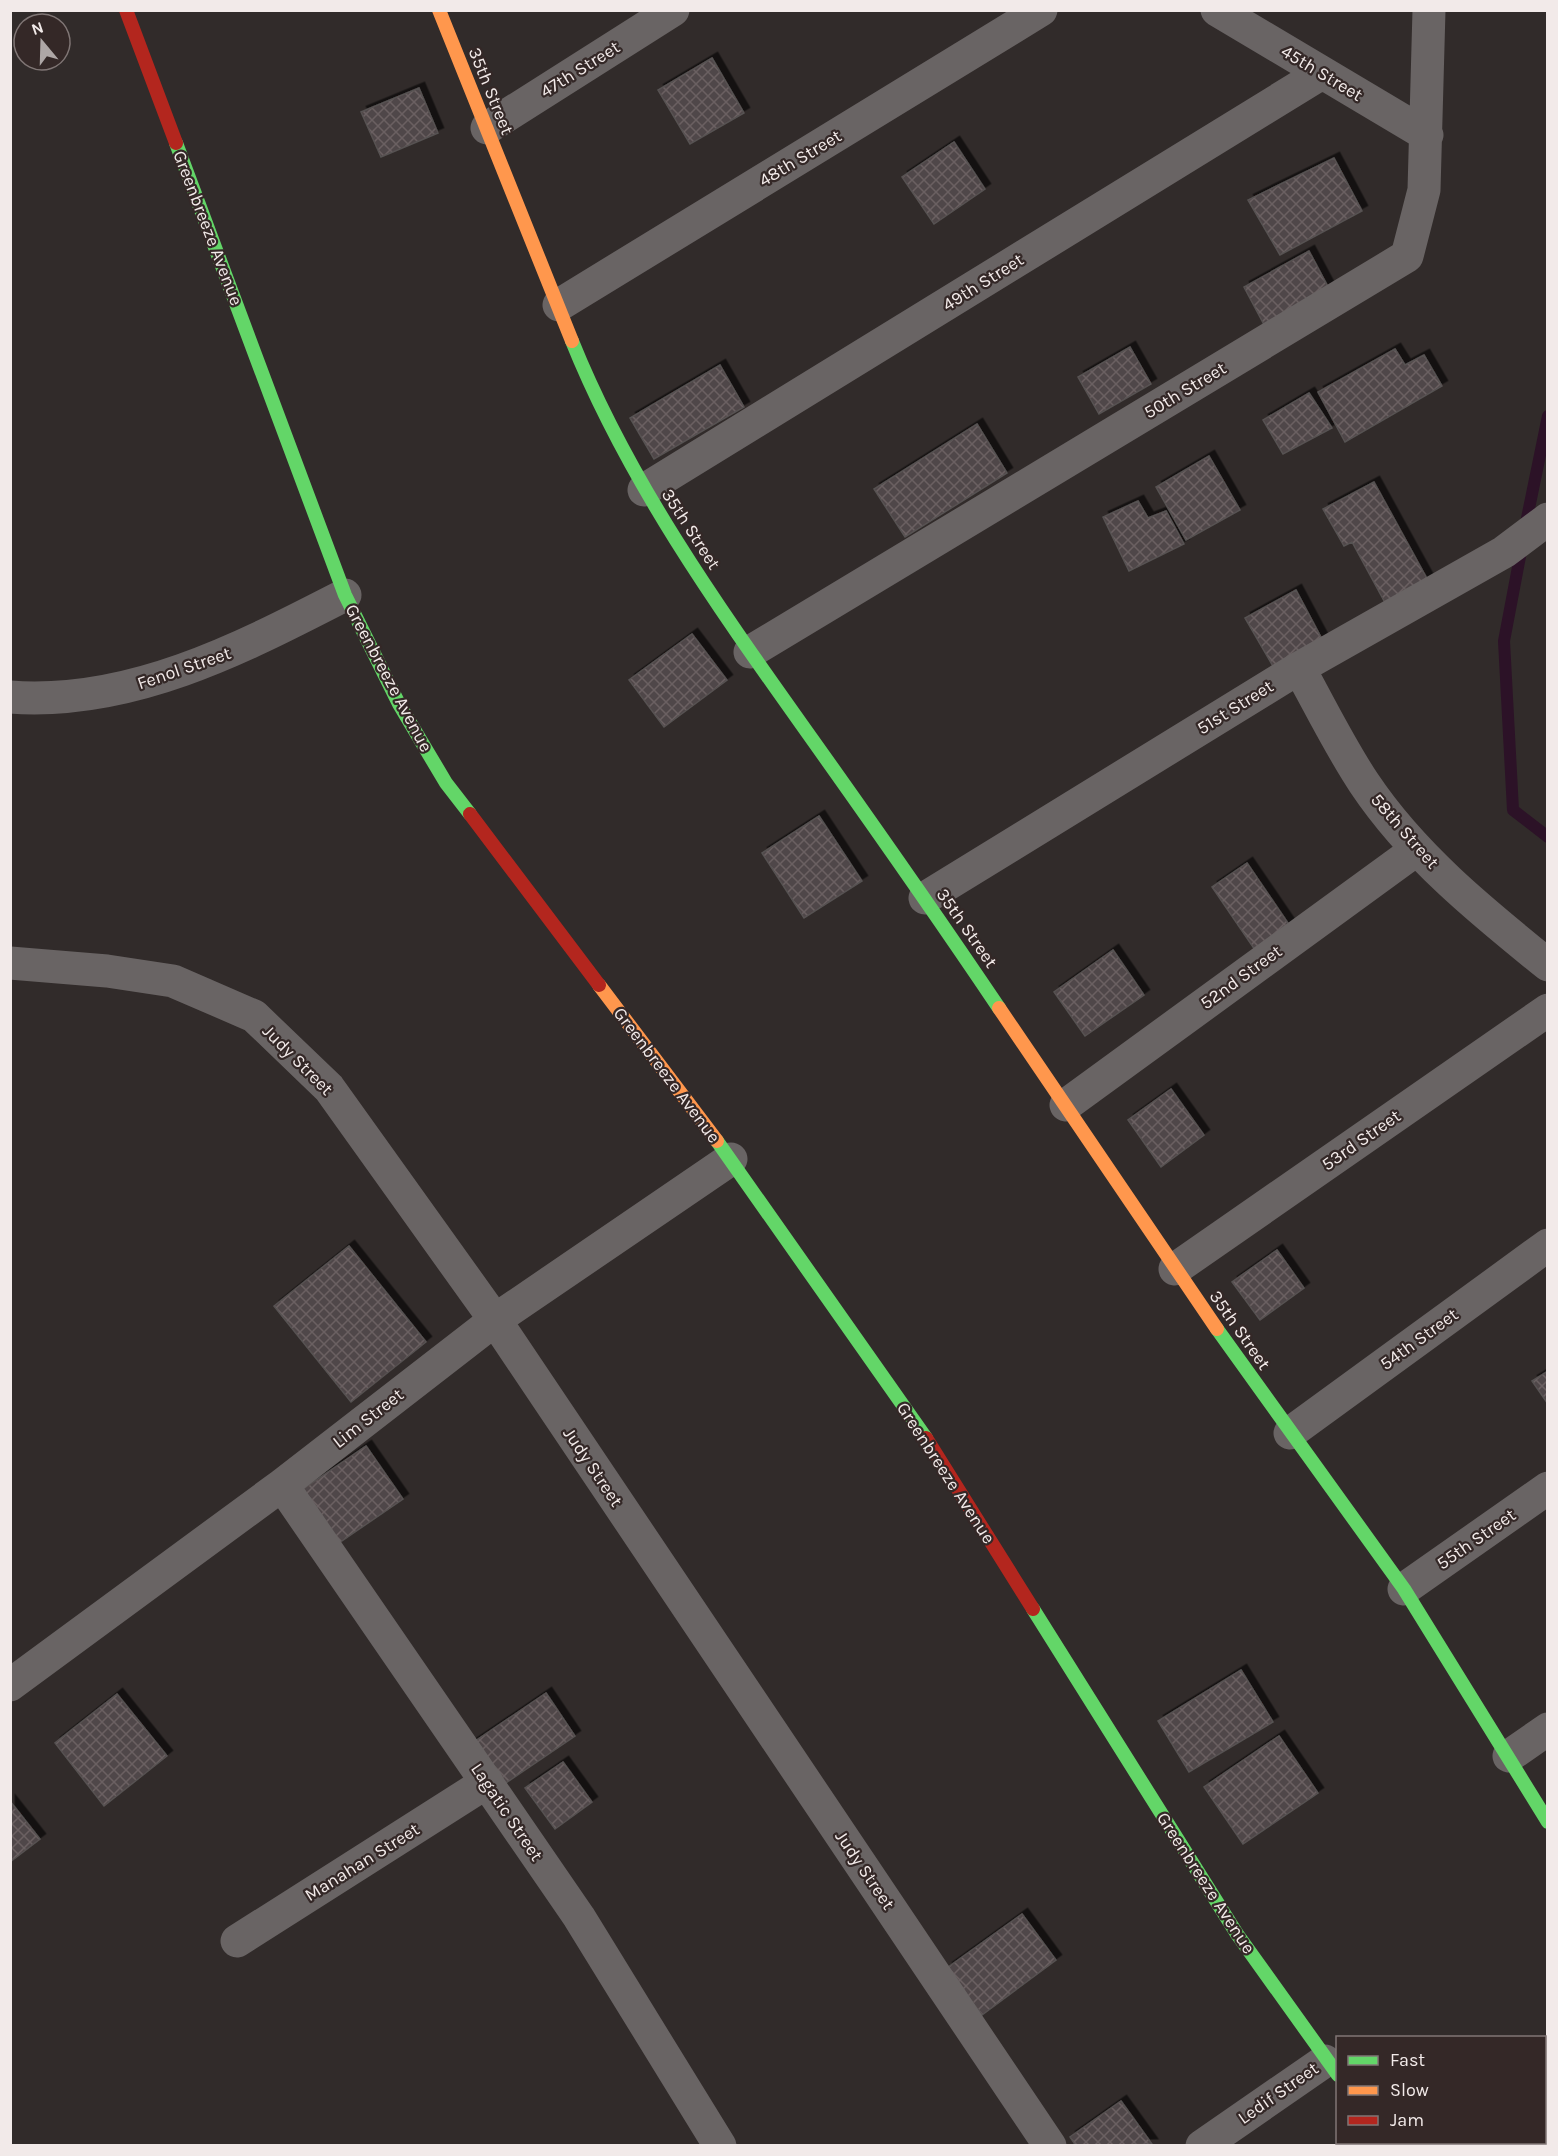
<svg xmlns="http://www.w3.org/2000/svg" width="1558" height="2156" viewBox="0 0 1558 2156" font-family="Karla,sans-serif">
  <defs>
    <pattern id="building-cross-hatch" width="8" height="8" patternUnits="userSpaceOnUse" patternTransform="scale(1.5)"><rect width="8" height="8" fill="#504648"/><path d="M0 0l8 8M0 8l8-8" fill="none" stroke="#6a6162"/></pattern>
    <filter id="shadow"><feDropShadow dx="5.5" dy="-5.5" stdDeviation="0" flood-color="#0009"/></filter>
  </defs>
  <rect width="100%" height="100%" fill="#312b2a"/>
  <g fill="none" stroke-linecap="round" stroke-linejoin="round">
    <path stroke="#2c1227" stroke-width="12" d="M1525 528 1548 416
      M1522 546 1504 641 1513 810 1548 837"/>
  </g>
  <path fill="url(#building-cross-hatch)" stroke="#575252" stroke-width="1.5" filter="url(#shadow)" d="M712 58 744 113 690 144 658 90Z
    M419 88 438 133 381 157 361 112Z
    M954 142 985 189 934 224 902 177Z
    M1334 158 1362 211 1280 255 1248 200Z
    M1309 251 1335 300 1269 334 1244 287Z
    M1130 347 1151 384 1099 414 1078 377Z
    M1395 349 1405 365 1424 355 1442 386 1345 442 1318 392Z
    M720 365 744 407 654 459 630 418Z
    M1309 393 1332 428 1283 454 1263 420Z
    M977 424 1007 473 905 537 874 489Z
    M1209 456 1240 510 1186 540 1156 487Z
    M1374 482 1431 586 1389 610 1352 542 1344 546 1323 509Z
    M1138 501 1148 518 1166 511 1184 544 1129 571 1103 517Z
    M1296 590 1323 641 1274 668 1245 618Z
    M692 634 727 680 664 727 629 680Z
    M819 816 862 881 804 918 762 853Z
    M1247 863 1290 926 1255 950 1212 887Z
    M1113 950 1144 995 1085 1036 1054 992Z
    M1171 1089 1204 1135 1161 1167 1128 1120Z
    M349 1246 426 1342 351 1402 274 1306Z
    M1277 1250 1304 1288 1260 1320 1232 1282Z
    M1548 1371V1404L1532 1381Z
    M366 1446 403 1499 336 1545 299 1492Z
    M1241 1670 1273 1722 1189 1772 1158 1721Z
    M546 1693 575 1736 497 1789 468 1746Z
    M117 1694 167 1756 104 1806 55 1743Z
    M1279 1736 1318 1793 1243 1844 1204 1787Z
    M563 1762 592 1802 555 1829 525 1788Z
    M10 1801 40 1839 10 1862Z
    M1022 1914 1056 1960 982 2015 947 1968Z
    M1121 2101 1152 2144 1076 2146 1070 2137Z
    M1502 2142H1533L1536 2146H1498Z"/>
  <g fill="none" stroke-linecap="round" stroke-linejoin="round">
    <path stroke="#696464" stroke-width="33" d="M1217 10 1427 135
      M487 128 673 10
      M559 305 1041 10
      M644 490 1322 73
      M750 652 1407 256 1424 190 1429 10
      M1299 668C1320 706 1340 747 1364 783 1412 855 1481 911 1548 965
      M10 697C131 706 242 648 345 595
      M925 898 1299 668 1504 552 1548 519
      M10 963 107 971 173 981 254 1016 329 1088 495 1320 1050 2146
      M1066 1105 1416 850
      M1175 1269 1548 1010
      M1290 1433 1548 1245
      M282 1485 579 1917 720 2146
      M1404 1589 1548 1488
      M10 1685 282 1485 495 1320 731 1159
      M1509 1756 1548 1729
      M237 1941 487 1782
      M1409 2142 1413 2146
      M1202 2146 1325 2061"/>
    <path stroke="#63d668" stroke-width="14" d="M176 143 345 595 399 704 446 783 470 814
      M572 341C628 480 716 604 802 725 869 819 935 913 999 1008
      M717 1141 926 1438
      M1217 1329 1404 1589 1548 1822
      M1033 1609 1237 1934 1338 2075"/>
    <path stroke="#ff974d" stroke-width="14" d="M439 10 572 341
      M599 985 717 1141
      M999 1008 1217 1329"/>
    <path stroke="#b3261e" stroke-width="14" d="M126 10 176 143
      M470 814 599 985
      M926 1438 1033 1609"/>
  </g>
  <g text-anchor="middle" stroke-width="4.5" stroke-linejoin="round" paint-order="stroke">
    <g font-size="18" fill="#f2eae9" stroke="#342827">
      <text transform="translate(580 69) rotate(-32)" y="6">47th Street</text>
      <text transform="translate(1322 73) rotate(31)" y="6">45th Street</text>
      <text transform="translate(491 91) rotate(68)" y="6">35th Street</text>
      <text transform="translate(800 158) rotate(-31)" y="6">48th Street</text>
      <text transform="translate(208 228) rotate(69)" y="6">Greenbreeze Avenue</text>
      <text transform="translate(983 282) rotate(-32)" y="6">49th Street</text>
      <text transform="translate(1185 390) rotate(-31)" y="6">50th Street</text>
      <text transform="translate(691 529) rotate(57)" y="6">35th Street</text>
      <text transform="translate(184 668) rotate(-19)" y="6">Fenol Street</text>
      <text transform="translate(389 678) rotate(62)" y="6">Greenbreeze Avenue</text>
      <text transform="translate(1235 707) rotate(-32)" y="6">51st Street</text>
      <text transform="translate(1405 831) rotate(49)" y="6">58th Street</text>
      <text transform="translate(967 928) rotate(55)" y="6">35th Street</text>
      <text transform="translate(1241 977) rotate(-36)" y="6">52nd Street</text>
      <text transform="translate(298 1060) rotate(45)" y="6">Judy Street</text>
      <text transform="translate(667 1075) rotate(53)" y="6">Greenbreeze Avenue</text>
      <text transform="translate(1361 1140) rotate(-35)" y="6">53rd Street</text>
      <text transform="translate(1240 1330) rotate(55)" y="6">35th Street</text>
      <text transform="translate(1419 1339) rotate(-36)" y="6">54th Street</text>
      <text transform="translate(368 1418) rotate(-38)" y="6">Lim Street</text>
      <text transform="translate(593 1467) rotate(56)" y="6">Judy Street</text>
      <text transform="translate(946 1473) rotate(57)" y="6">Greenbreeze Avenue</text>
      <text transform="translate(1476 1539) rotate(-35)" y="6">55th Street</text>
      <text transform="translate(507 1812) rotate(56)" y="6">Lagatic Street</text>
      <text transform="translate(362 1862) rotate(-32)" y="6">Manahan Street</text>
      <text transform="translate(865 1870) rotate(56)" y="6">Judy Street</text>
      <text transform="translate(1206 1883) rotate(57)" y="6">Greenbreeze Avenue</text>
      <text transform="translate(1278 2093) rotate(-35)" y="6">Ledif Street</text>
    </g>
  </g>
  <rect width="1558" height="2156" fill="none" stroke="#f2eae9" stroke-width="24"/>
  <rect x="1336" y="2036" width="210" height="108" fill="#342827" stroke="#807675" stroke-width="1.5"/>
  <rect x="1348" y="2056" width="30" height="9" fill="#63d668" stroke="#807675" stroke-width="1.5"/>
  <text x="1390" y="2066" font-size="18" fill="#f2eae9">Fast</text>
  <rect x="1348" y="2086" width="30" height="9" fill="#ff974d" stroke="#807675" stroke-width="1.5"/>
  <text x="1390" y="2096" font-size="18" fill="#f2eae9">Slow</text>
  <rect x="1348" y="2116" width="30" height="9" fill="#b3261e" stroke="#807675" stroke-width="1.5"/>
  <text x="1390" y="2126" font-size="18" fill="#f2eae9">Jam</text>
  <g transform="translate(42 42) rotate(341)"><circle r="28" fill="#342827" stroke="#807675" stroke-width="1.5"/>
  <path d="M0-4.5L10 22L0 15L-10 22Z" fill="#aea7a6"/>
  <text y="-9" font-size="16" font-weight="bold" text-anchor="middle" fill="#f2eae9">N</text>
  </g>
</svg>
